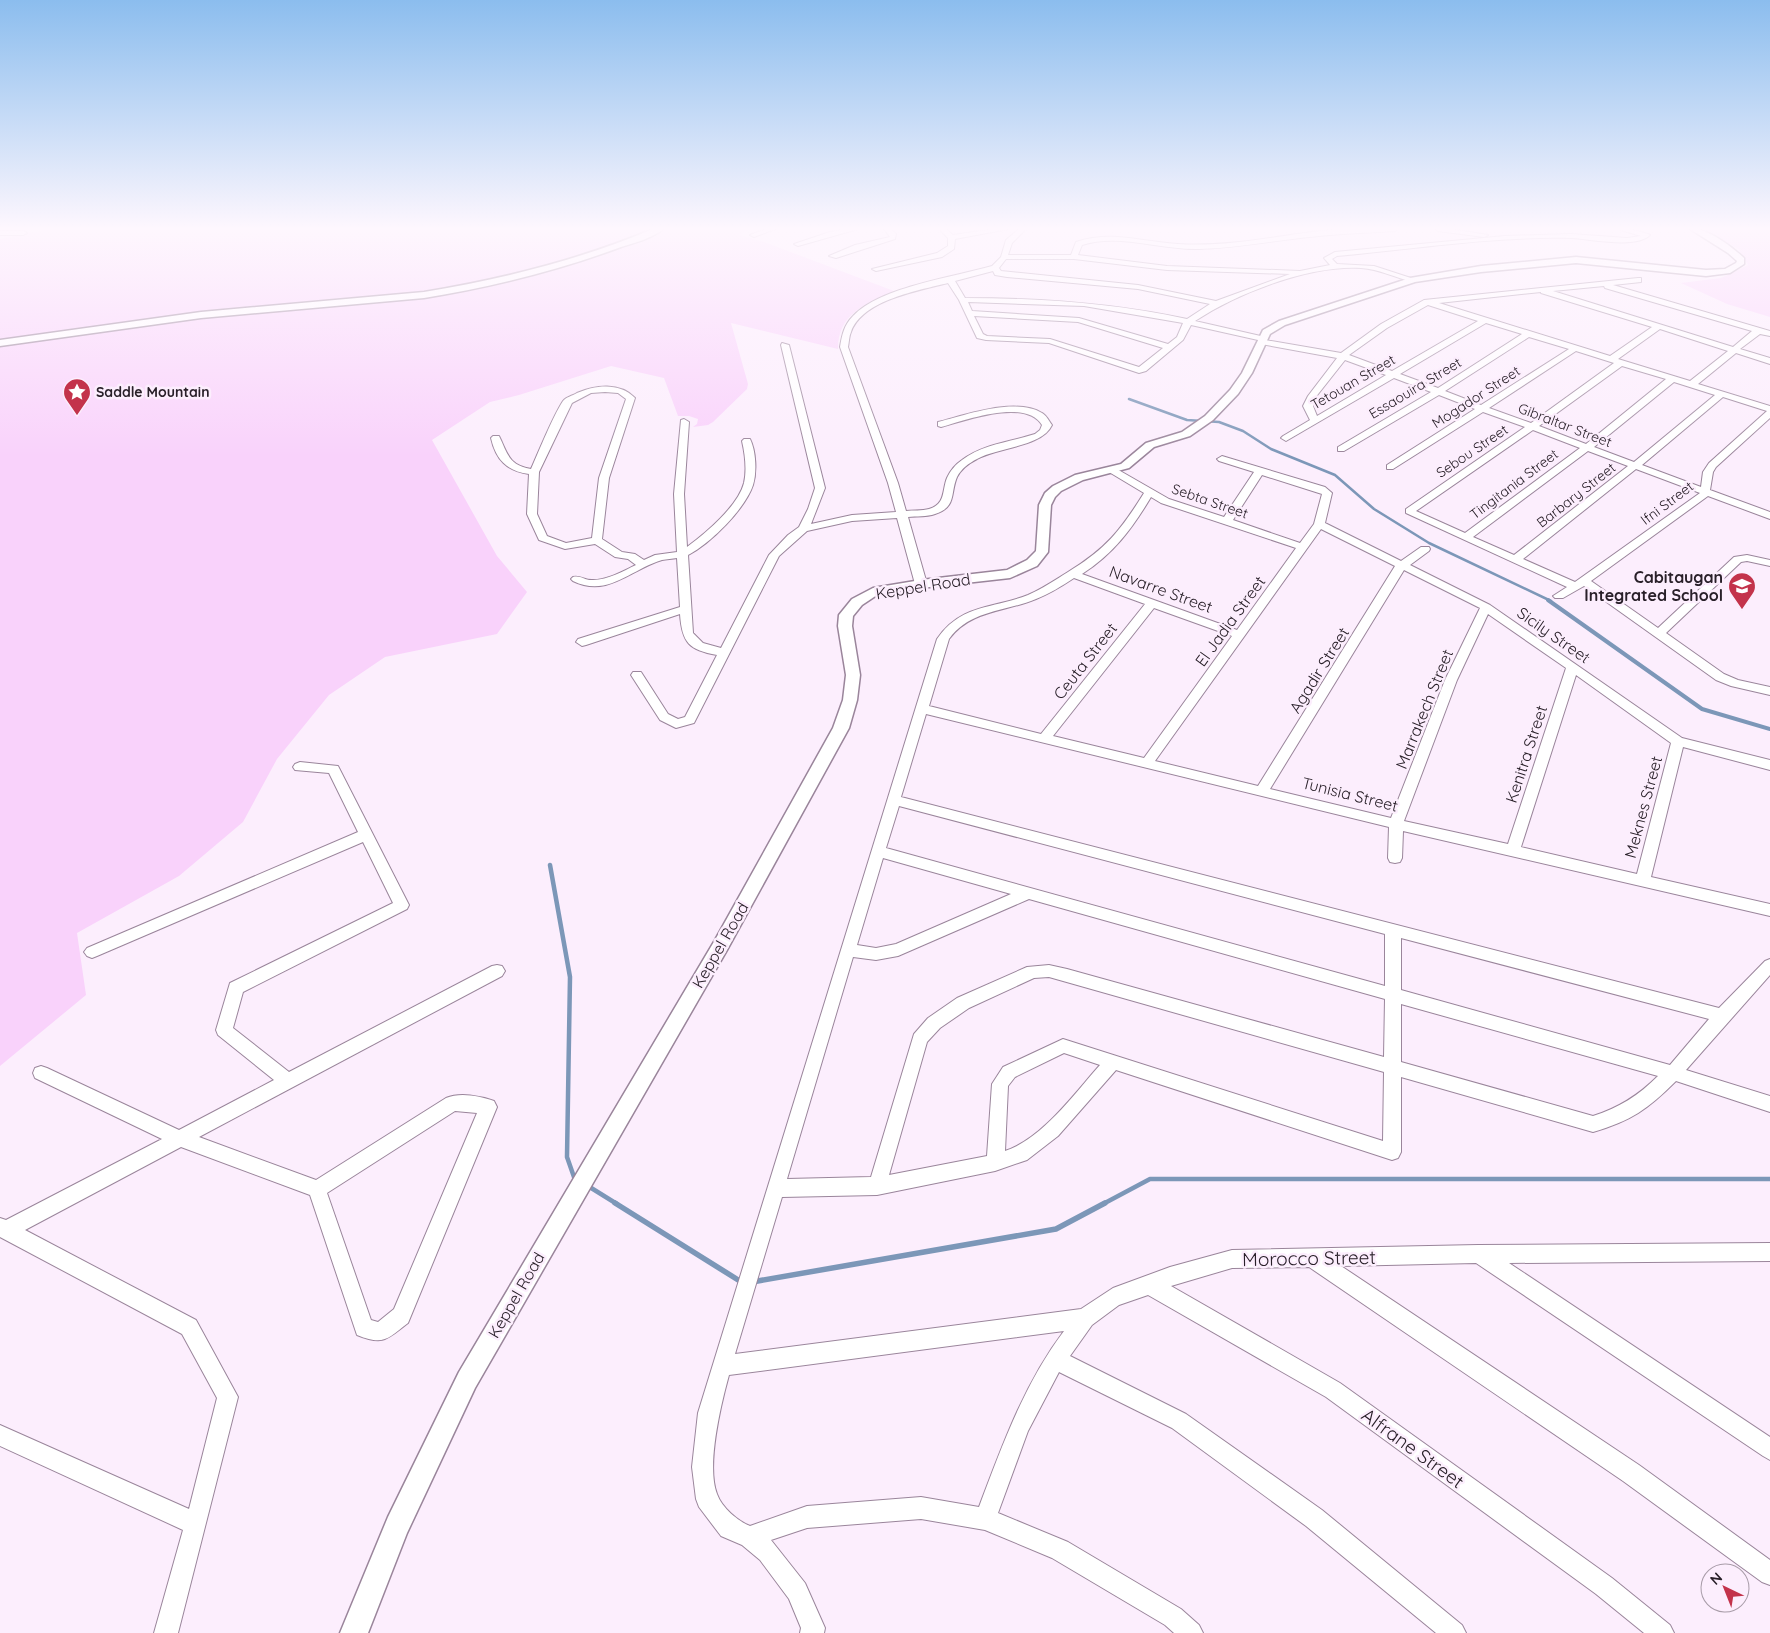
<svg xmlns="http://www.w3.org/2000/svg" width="1770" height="1633" viewBox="0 0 1770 1633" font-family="Quicksand,sans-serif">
  <rect width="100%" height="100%" fill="#fceefd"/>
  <path fill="#f9d2fb" d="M49 229H749L739 235 764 242 894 291C866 304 838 313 838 349L731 323 748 384 747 389 713 422 708 425 693 427 697 424 698 419 689 416H678L664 378 611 366 519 395 490 402 432 440 497 556 527 592 497 634 385 657 329 695 277 759 243 822 179 876 77 933 86 995 0 1066V239Z
    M1702 229H1770V317L1727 304 1681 283 1721 278 1748 265 1738 249Z"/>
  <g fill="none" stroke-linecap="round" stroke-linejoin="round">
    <path stroke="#7c97b8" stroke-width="2.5" d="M1129 399 1187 420 1219 422 1243 431 1271 449 1335 475 1374 509 1429 543 1551 601"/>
    <path stroke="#7c97b8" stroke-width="4" d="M1548 600 1702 709 1770 729"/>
    <path stroke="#7c97b8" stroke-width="4.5" d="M550 865 570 977 567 1157 574 1177 578 1180
      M588 1186 617 1204
      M1103 1204 1150 1179H1770"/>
    <path stroke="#7c97b8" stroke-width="5.5" d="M615 1203 743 1283
      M752 1282 1056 1229 1105 1203"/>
    <g stroke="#9a859b" stroke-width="2">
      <path id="minor" d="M766 229H775L754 237 750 235Z
        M845 229H858L798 246 794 244 830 232Z
        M884 229H891L896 234 895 239 836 258 829 256 855 245 890 237Z
        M939 229H946L953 235 994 229H1008L955 239 954 249 942 257 876 271 872 269 937 253 948 246V238Z
        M1019 229H1026L1012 243 1008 255H1071L1076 242C1111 230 1143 242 1178 244 1252 249 1325 221 1398 229L1395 231C1363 233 1332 234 1300 238 1266 242 1233 248 1199 249 1161 250 1118 233 1082 245L1078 255 1167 266 1300 271 1330 265 1324 258 1335 252 1505 236 1571 234 1627 238 1641 236 1621 230 1620 229H1630L1648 234 1650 235C1636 249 1591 239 1572 238 1495 236 1414 249 1337 256L1332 259 1337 264 1374 266 1417 280 1413 282C1396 278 1379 269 1361 268 1309 265 1238 293 1195 321L1265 337V340L1341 353 1381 324 1424 300 1638 278H1641V282L1613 285 1770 331V336L1760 334 1740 349 1770 358V364L1736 353 1698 384 1770 406V418L1716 467 1713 472 1710 490 1770 512V519L1708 496 1591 581 1658 628 1734 557 1747 555 1770 560V566L1747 561 1741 562 1666 633 1724 674 1738 680 1770 687V695L1731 686 1716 680 1584 586 1563 598H1555L1553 596 1567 587 1406 513V509L1525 427 1483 412 1393 469H1387V465L1475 409 1439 395 1344 451H1338V447L1431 392 1394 378 1286 441 1281 438 1283 436 1310 420 1303 406 1308 396 1337 358 1261 344H1258V340L1191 325 1183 340 1146 371 1139 373 1049 343 986 340 977 338 959 300 948 283C920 290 862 300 851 332 849 336 849 342 848 347L898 483 906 511C913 510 922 511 929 509 946 504 942 490 947 478 950 471 956 464 962 460 983 444 1011 442 1035 434L1040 430 1042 425C1025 398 966 420 941 427L938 426V422C966 415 1015 397 1042 413 1046 415 1049 421 1052 425 1042 447 998 447 977 459 969 463 961 469 957 477 950 493 957 507 935 514 927 517 916 516 908 517L927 584 925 586 921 587 915 584 897 518 852 521 807 531 779 556 694 723 676 728 660 720 631 675 633 672H641L668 714 678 719 685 717 717 655C689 650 682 643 680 614L586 645 582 646 576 642 578 639 680 607 677 558C672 559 667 559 662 560 631 569 608 598 573 581L571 579 573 577C581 575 585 581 593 580 608 580 623 571 636 565L628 559 615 557 595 544 565 549 539 540 527 514 529 474C507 471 496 460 491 438L493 436H499C508 454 508 465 531 469 540 449 552 418 563 401 566 397 572 396 577 393 595 385 620 382 635 398L609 478 602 539 622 552 635 554 644 560 655 555 677 552 674 494 681 420 684 419 689 422 684 494 687 547C706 533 738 506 744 483 747 470 745 454 742 441L744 439H750C756 451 757 472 753 485 745 509 710 544 688 555L693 633 703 643 721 648 769 555 788 535 799 527 808 509 815 488 781 345 782 343 789 345 825 488 811 524 852 515 896 512 888 483 840 347C842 335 844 325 853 316 880 287 954 277 992 266L1001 257 1006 240ZM1006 259H1074L1167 270 1290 274 1216 301 1138 285 1001 271 999 268ZM993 271 995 275 1007 277 1138 289 1210 304 1187 319C1113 303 1041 298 965 298L955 281ZM1604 286 1605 288 1752 331 1733 347 1553 291ZM1541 292V293L1652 327 1610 356 1439 303ZM968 302 1084 306 1183 323 1177 337 1168 344 1079 318 972 311ZM1428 305 1478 321 1392 371 1349 355 1387 328ZM974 316 1078 322 1163 348 1139 367 1050 339 987 336 983 334ZM1486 323 1522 334 1438 388 1400 374ZM1660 329 1728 351 1690 381 1618 359ZM1529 337 1569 349 1481 405 1445 391ZM1576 351 1614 363 1531 423 1489 408ZM1345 360 1386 375 1317 416 1313 406 1315 398ZM1622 366 1666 379 1586 444 1539 426ZM1674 382 1715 395 1634 462 1594 447ZM605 392 618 393 626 399 599 478 592 538 566 543 547 536 537 514 539 472 572 403 591 393ZM1723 397 1767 411 1709 463 1703 472 1701 487 1642 465ZM1533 430 1580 448 1465 533 1416 511ZM1588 451 1628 466 1514 555 1473 537ZM1636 469 1700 493 1575 582 1523 559Z
        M1435 229H1451L1488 235 1484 237 1438 231Z
        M0 231H23L27 233 23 235H0Z
        M1222 456 1325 487 1332 493 1325 523 1401 561 1421 547H1429L1430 549 1429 551 1410 565 1490 605 1682 738 1770 760V770L1683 747 1651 877 1770 904V916L1403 831 1402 858 1400 862 1395 863 1390 862 1388 858 1389 827 926 714 901 797 1719 1008 1765 961 1770 959V975L1686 1070 1770 1096V1112L1676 1081C1648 1109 1631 1121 1593 1132L1401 1077V1152L1398 1158 1392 1160 1116 1070 1058 1136 1027 1160 1021 1162 995 1171 877 1195 782 1197 735 1354 1081 1309 1113 1288 1170 1267 1232 1250 1478 1245 1770 1243V1261L1509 1263 1770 1437V1460L1763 1456 1476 1263 1341 1266 1639 1465 1770 1560V1585L1762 1582 1623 1481 1309 1267 1232 1268 1171 1286 1340 1383 1612 1578 1670 1625 1674 1633H1644L1596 1594 1326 1397 1148 1295 1119 1305 1092 1325 1070 1356 1186 1414 1322 1510 1462 1625 1466 1633H1436L1306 1526 1172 1428 1059 1372 1028 1431 998 1513 1068 1542 1181 1609 1199 1625 1203 1633H1174L1165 1625 1052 1558 985 1530 921 1519 807 1528 771 1540 805 1583 825 1628 824 1633H800L801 1628 789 1599 760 1560 742 1545 721 1536 699 1507 696 1499 692 1467 698 1413 937 639C961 604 992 609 1028 595 1042 589 1055 580 1068 572 1106 549 1121 530 1144 493L1109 472V468H1115L1169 499 1224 517 1254 472 1219 461 1217 459ZM1262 475 1322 494 1314 524 1300 543 1233 520ZM1151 497 1161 503 1296 548 1237 630 1082 574C1113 554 1132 529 1151 497ZM1321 529 1395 566 1258 786 1155 761ZM1404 570 1480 608 1445 680 1391 818 1270 789ZM1074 578 1145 604 1041 734 929 706 949 639C970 610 1005 612 1036 599 1049 594 1062 586 1074 578ZM1154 608 1232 636 1144 758 1053 736ZM1488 614 1566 668 1508 844 1404 821 1457 680ZM1576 675 1671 743 1637 874 1521 847ZM899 806 1385 934V986L886 848ZM883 858 1011 894 896 944 876 948 857 945ZM1029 899 1385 999 1384 1057 1067 969 1049 965 1027 967 957 998 928 1018 914 1034 871 1177 787 1179 853 957 876 960 898 956ZM1401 938 1709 1019 1670 1065 1401 990ZM1049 977 1384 1072 1383 1141 1063 1039 1003 1067 992 1084 987 1156 889 1175 927 1042 940 1028 969 1008 1034 978ZM1401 1004 1658 1076C1639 1095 1619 1108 1593 1116L1401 1062ZM1064 1053 1100 1065C1074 1094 1042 1139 1005 1151L1008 1086 1015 1077ZM1064 1331C1024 1384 1002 1446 979 1507L921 1497 807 1506 750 1526C738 1521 722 1508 717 1494 706 1466 721 1404 729 1375Z
        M300 762 338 766 409 905 407 909 243 992 233 1028 289 1072 492 966 497 965 502 966 505 971 502 976 199 1137 316 1180 446 1098C460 1092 480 1096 494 1101L497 1107 408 1323C387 1339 384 1346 357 1335L310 1195 181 1147 25 1230 196 1320 238 1397 178 1633H154L183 1530 0 1446V1425L189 1509 217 1398 182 1334 0 1237V1218L6 1220 162 1139 35 1078 33 1073 35 1068 41 1066 47 1068 179 1130 274 1080 218 1035 216 1030 230 983 393 903 363 842 97 956 92 958 87 956 84 952 87 948 358 832 329 773 295 770 293 767 295 764ZM455 1111 477 1113 394 1309 378 1322 371 1320 327 1193Z"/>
    </g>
    <g stroke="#9a859b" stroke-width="3">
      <path id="tertiary" d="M653 229H663C653 238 634 243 621 247 557 271 491 287 424 298L201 318 0 346V340L201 312 424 292C503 279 579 260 653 229Z
        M1690 229C1706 227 1732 247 1744 258V264L1730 273 1706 276 1576 263 1481 272 1415 282 1285 325 1270 334 1252 373 1238 394 1213 420 1190 436 1154 447 1129 468 1083 480 1061 491 1055 497 1051 505 1048 552 1037 566 1010 578 921 588 877 595 862 605 853 616 852 626 860 675 857 700 849 728 727 950 475 1388 407 1533 368 1633H340L388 1517 459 1372 715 940 833 728 843 700 846 675 838 626 839 615 852 599 873 588 921 580 1007 570 1027 560 1036 551 1039 505 1045 493 1053 486 1075 475 1121 464 1146 443 1182 432 1205 416 1230 390 1242 373 1263 330 1279 321 1410 278 1481 266 1576 257 1706 270 1725 269 1736 263 1737 261 1728 253Z"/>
    </g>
    <use href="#minor" fill="#fff" fill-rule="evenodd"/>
    <use href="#tertiary" fill="#fff" fill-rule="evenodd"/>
  </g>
  <linearGradient id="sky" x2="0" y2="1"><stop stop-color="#8bbdee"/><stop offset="0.5" stop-color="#fef7fe"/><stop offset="1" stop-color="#fef7fe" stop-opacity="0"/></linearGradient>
  <rect width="1770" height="457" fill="url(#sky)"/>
  <defs>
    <g id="sight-pin" transform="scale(1.4375)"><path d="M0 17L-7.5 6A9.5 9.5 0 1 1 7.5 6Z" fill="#c3334b" stroke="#fceefd"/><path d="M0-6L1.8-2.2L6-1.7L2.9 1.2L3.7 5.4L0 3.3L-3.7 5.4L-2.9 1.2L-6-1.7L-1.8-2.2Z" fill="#fff"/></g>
    <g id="school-pin" transform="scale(1.4375)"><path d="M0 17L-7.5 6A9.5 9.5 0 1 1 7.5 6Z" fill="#c3334b" stroke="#fceefd"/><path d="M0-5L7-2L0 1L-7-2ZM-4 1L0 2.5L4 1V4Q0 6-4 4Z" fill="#fff"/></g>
  </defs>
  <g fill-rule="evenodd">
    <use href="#sight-pin" x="77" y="392"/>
    <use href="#school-pin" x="1742" y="586"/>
  </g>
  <g text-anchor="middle" stroke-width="5" stroke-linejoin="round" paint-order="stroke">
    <g font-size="14" fill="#292029" stroke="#fceefd">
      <text transform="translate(1353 382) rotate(-30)" y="5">Tetouan Street</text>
      <text transform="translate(1415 388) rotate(-31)" y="5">Essaouira Street</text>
      <text transform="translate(1476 397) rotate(-33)" y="5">Mogador Street</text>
      <text transform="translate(1565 425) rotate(21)" y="5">Gibraltar Street</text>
      <text transform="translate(1472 451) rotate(-34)" y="5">Sebou Street</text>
      <text transform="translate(1514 484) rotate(-37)" y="5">Tingitania Street</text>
      <text transform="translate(1576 495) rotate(-38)" y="5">Barbary Street</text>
      <text transform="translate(1210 501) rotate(19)" y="5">Sebta Street</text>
      <text transform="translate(1667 503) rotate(-37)" y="5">Ifni Street</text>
    </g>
    <g font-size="14" font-weight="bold" fill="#292029" stroke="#fceefd" text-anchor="start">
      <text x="96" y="397">Saddle Mountain</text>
    </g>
    <g font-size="16" font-weight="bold" fill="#292029" stroke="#fceefd" text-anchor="end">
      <text x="1723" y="583">Cabitaugan<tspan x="1723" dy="18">Integrated School</tspan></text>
    </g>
    <g font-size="16" fill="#292029" stroke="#fceefd">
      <text transform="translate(923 586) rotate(-9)" y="6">Keppel Road</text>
      <text transform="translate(1161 589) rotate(20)" y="6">Navarre Street</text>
      <text transform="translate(1230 621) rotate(-54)" y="6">El Jadia Street</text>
      <text transform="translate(1554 635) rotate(35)" y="6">Sicily Street</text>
      <text transform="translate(1085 661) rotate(-52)" y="6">Ceuta Street</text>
      <text transform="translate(1319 670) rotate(-58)" y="6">Agadir Street</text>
      <text transform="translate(1424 709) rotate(-68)" y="6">Marrakech Street</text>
      <text transform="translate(1526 754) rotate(-72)" y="6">Kenitra Street</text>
      <text transform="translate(1350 794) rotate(14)" y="6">Tunisia Street</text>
      <text transform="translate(1643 807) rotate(-75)" y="6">Meknes Street</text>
      <text transform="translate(720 945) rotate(-60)" y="6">Keppel Road</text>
      <text transform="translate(516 1295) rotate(-60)" y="6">Keppel Road</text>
    </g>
    <g font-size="19" fill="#292029" stroke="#fceefd">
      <text transform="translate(1309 1258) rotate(-1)" y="7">Morocco Street</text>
      <text transform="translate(1413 1448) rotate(36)" y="7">Alfrane Street</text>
    </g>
  </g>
  <g transform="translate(1725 1588) rotate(317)"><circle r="24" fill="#fceefd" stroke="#a89ca8"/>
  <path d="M0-4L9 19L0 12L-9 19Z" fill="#c3334b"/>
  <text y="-8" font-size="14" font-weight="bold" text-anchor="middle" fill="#292029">N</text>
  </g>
</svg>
